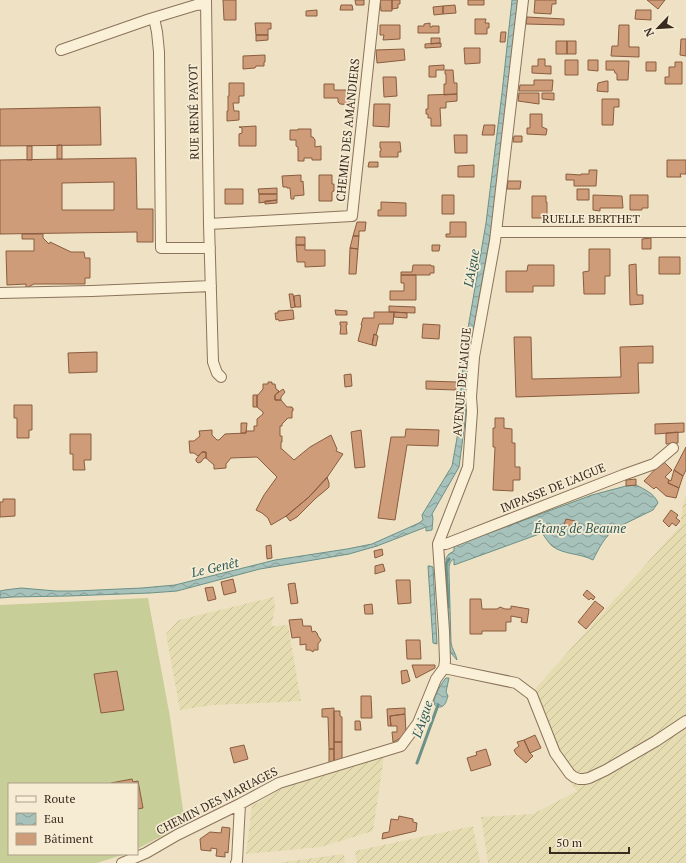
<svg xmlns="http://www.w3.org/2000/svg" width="686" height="863" viewBox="0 0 686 863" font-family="'PT Serif',serif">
  <defs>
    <pattern id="farmland-furrows" width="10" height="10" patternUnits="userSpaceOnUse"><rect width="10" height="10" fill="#e5dcb1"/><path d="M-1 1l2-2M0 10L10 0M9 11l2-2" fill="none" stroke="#c5bd98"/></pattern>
    <pattern id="water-waves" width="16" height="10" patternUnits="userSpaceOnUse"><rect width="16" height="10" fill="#a6c2ba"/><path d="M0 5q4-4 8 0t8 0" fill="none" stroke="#889e97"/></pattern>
  </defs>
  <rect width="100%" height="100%" fill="#efe2c4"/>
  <path fill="url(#farmland-furrows)" d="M686 495V863H488L481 817 533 814 577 791 560 769 553 756 527 698 680 526 683 504Z
    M274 597 275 609 271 626 288 625 301 701 285 702 213 705 180 710 166 634 179 620Z
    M384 756 373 831 321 847 246 854 252 806 281 789Z
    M473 826 480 863H357L355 851Z
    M344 854 345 863H277Z"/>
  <path fill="#c8ce97" d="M148 598 170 717 185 824 137 849V784H9V854H125L97 863H0V605Z"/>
  <path fill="url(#water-waves)" stroke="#6c9188" d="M512 0H518L493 220 470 350 465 422 459 467 432 514 433 518 432 530 426 531V527L377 546 349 554 260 569 177 591 150 593 68 596 13 597 0 598V591L5 590 21 588 56 591H75L142 588 175 585 275 560 347 549 372 544 419 523 423 520 422 515 452 466 457 438 464 352 486 223 502 93Z
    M636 485C644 489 655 494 658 503L655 507 653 510 616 528C605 536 599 548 593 560 580 553 564 555 552 546 548 542 545 537 542 533L454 565V559C449 561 449 567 449 572L451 643C452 649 456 654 457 660L451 653 449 649 446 558 449 554 454 551V546L592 495 626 486Z
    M428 566H430L433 567 437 644 433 643Z
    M446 678H449L446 692 448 696C446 702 445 708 437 707 435 705 434 705 434 702 434 696 442 682 446 678Z"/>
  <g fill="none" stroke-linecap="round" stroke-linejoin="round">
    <path stroke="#6c9188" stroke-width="3" d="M448 607 446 564 449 559
      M417 763 438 705"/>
  </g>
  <path fill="#ce9c79" stroke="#8a5c3f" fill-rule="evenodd" d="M223 0H236V20H224Z
    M355 0H364V5H356Z
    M380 0H392V11H381Z
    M392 0H400V4H398V8L392 9Z
    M468 0H484V5H468Z
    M535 0H556V4H552L551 14 534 13Z
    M647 0H665L658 9Z
    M341 5H352L353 10H340Z
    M455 5 456 13 443 14V6Z
    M443 6V14L434 15 433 7Z
    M317 10V16H306V11Z
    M636 10H651V20L635 19Z
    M527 17 564 19V25L526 24Z
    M475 19H486L485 23H489V28H487V34H475Z
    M255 23H271V29H268V35H256Z
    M430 23V27H432V26H439V33H418V26H424V24Z
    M380 25H400V39L383 40 384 35H380Z
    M619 25H629V47H639V57L611 56 612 46H618Z
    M501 32H506L505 42H500Z
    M256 35H268V40L256 41Z
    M431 38H440V43L431 44Z
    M681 39H686V56L680 55Z
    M556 41H567V54H556Z
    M567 41H576V54H567Z
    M440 43H441V47L425 48V44Z
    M464 48H480V63L465 64Z
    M404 49 405 60 377 63 376 50Z
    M265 55V62H264V66H256L255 68 243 69V56Z
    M538 59H545V66H551V74L532 73V66H538Z
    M565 60H578V75H565Z
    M588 60H598V71L588 70Z
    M606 61H629L628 80H617V74L615 73 614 70H606Z
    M646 62H656V71H646Z
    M675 62H682V84H665V77H669V67H675Z
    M444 65V70H436V77H429V66Z
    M445 70H453L454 83H457V94L444 95V84H446V74H445Z
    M383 77H396L397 96 384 97Z
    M534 80H553L552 91H519L520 85H534Z
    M606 81H608V92L597 91 598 83Z
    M229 83H244V96H239V103H233L234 111H239V120L227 121V111H228V96H229Z
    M324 84H334V90H354L353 105 340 104 338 102V98H324Z
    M519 93H539V104L518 101Z
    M542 93H554V100L542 99Z
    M457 94V101L446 102V108H440L441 126H431V118H428V114H426V109H428V95Z
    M602 99H619V107H614L613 125H602Z
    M374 104H390L389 127 373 126Z
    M100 107 101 145 0 146V109Z
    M530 114H542V127L547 129 546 135 527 134V128H530Z
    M484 125H495L494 135H482Z
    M256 126V146H239V134L242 133V128L239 127Z
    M298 129H311V137H313L315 140V147L321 146V160H312V158H304V161H298V147L296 146V140H290V130H298Z
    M454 135H467V153H455Z
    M514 136H522V142H513Z
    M380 142H400L401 152H398V157H380V151H381V148H380Z
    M57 145H62V159H57Z
    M27 146H32V160H27Z
    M136 158 137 209H153V242H137V232L0 234V160ZM114 182V210H62V183Z
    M667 160H686V174H680L681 177H667Z
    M369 162H378V167H368Z
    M474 165V177H458V166Z
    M589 170H597L596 186H574V180H566V174L581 175V174H589Z
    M301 175V182L303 181 304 195 294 196V199H291L290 188H287V187H283L282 176Z
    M319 175H332V184H334V191L332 192V201H319Z
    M508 181H521L520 189H507Z
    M277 188V194H259L258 189Z
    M225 189H243V204H225Z
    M577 189H589V200H577Z
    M259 194H277V200L259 203Z
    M442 195H454V214H442Z
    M593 195 622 196 623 208H600V211L593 210Z
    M630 195H648V208H642V210H630Z
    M532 196H546V202H547V218H532Z
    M277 200V203L265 204V201Z
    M381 202 406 203V216H378V210H381Z
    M357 222H366L365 231H359V236H353Z
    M450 222H466V237H446V234H450Z
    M22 234H43V238L49 244 50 242 71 252H84L85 258H90V278H85V284H34L26 288V284L7 285 6 251H34V239H22Z
    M353 236H359L358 249 350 248Z
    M296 237H305V245H296Z
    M651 238V249H642V239Z
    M296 245H305V250H325V266L305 267V262H297Z
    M432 245H440L439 251H432Z
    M350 248 358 249 356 274H349Z
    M589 249H610V276H605V294H584L583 272 589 271Z
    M659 257H680V274H659Z
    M636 264 637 295H643V304L630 305 629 265Z
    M413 265H431V266H434V273H430V275H401V272H412Z
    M528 265H554V286H533V292H506V271H527Z
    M401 275H416V300H390V291H404V283H401Z
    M289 294H293L295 307 291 308Z
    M300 295 301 307H295L294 296Z
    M389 306 415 307V313L389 312Z
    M293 310 294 319 279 321 278 319 276 320 275 313H278V311Z
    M335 310 347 311V315H336Z
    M374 312H394L393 324H379L376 335 374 334 372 345 358 341 362 325H361L363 318H374Z
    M394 312 407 313V318L394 317Z
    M340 322H347V325H346L347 334H340L341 325H340Z
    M423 324 440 325 439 339 422 338Z
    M374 334 378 336 376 346 372 345Z
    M514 337H531L532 379 621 377 620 347 653 346V363H638L639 393 516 397Z
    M97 352V372L69 373 68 353Z
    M351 374 352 386 345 387 344 375Z
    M426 381 456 382V390L426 389Z
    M268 382H272V384H275L276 389 279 391 275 395V400H281L287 407H292V408H293V411H292V418H288L282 424V426H280V436H282V442H281V449H282L294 460 310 447 331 435 337 449 336 451 343 454 326 479 310 496 288 515 271 525 268 518 262 513 256 510 264 495 277 477 257 457 231 458 226 464V468L214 469V465L206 458V452H202L198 456 194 453H190L189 441H194L200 436 199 431 212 430V435L217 440H219L225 434 246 433V431H254V426H257V419L263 414V412L257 407V395H258L263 389V384H268Z
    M283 389 285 392 281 397V400H275V395Z
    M253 395H257V407H253Z
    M14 405H32V430H29V438H17V418H14Z
    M495 418H504V428L512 429V443H515V467H520V480H513V491L493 490 495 447H493V428H495Z
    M241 423H247L246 433H241Z
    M684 423V432L655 434V424Z
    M406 429 439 430 438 446 407 445 395 520 378 518 391 437H405Z
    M361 430 365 467 355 468 351 432Z
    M678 432V443L666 444V433Z
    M70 434H91V460H84L85 470H73V454H70Z
    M686 447V470L683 476 674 470Z
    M202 452H206V458H204L201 462 198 463 196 461V459Z
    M663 461 672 470 665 477 669 480 668 483 679 488 676 498 666 496 656 487 654 489 644 481Z
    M674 470 683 476 679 488 668 483 669 480 671 481Z
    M327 477 329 483V487L327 489 316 498 297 517 290 521 286 516 309 497Z
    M636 479V485L626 486V480Z
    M3 499H15V516L0 517V502H3Z
    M671 510 678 515 676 518 680 521 676 526 672 523 669 527 663 521Z
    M566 519 575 521 573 527 564 525Z
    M271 545 272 558 267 559 266 546Z
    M382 549 383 555 375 558 374 551Z
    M383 564 385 571 375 574V566Z
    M233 579 236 592 224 595 221 582Z
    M396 580H410L411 603 398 604Z
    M295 583 298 603 291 604 288 584Z
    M213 587 216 599 208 601 205 588Z
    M587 590 595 597 593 600 591 598 589 600 583 595Z
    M470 599H481L482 609H497L500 607 505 609H511V606L529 609 527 623 521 622 522 618 511 616V622H506V631H482V634H470Z
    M595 601 604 608 586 629 578 622Z
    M372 604 373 614H365L364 605Z
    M302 619 303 626H311L312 632 315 631 317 633 318 636 321 640 318 644V650H314L313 652 310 650H306V644L300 645V637L292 638 289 620Z
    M406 640H420L421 659H407Z
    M412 665H435V668L416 678Z
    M407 670 410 681 402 684 401 671Z
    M117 671 124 710 101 713 94 674Z
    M361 696H371L372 718H361Z
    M334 708V749H329L328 717H322V709Z
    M405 708V714L390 716 391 726H388L387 709Z
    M334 711H340V716L342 717V742H334Z
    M405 714 406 733 401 738 393 742 392 732H397V726H391L390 716Z
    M355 721H360L361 730H355Z
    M535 735 541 748 530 753 524 740Z
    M524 740 530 753 533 756 526 763 516 754 514 750 519 746 517 742Z
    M334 742H342V760L334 762Z
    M244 745 248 759 234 763 230 748Z
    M329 749H334V762L329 764Z
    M486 749 491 765 471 771 467 758 477 755 476 752Z
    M132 779 133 782 138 781 143 808 137 809V784H112L111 783Z
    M399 816 413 819V822L417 823 416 831 382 839 383 833 389 832 391 819 398 820Z
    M222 827 230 828 228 853 225 852V857L216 856 217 849 211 848V851L201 850 200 839 210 832 221 833Z"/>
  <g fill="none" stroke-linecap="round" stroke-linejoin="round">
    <g stroke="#8a735a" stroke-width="12">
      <path id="street" d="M206 0 209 224 213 362 217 373 221 377
        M154 18 157 32 159 52 161 248H210
        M61 50 150 19 196 5 206 4
        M209 224 352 216 375 0
        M496 232H686
        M0 293 92 291 211 286
        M438 544H446L623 475 654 464 673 448
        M444 668 516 683 532 695 555 753 570 774 574 777 579 779H584L589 778 606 770 656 741 686 721
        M122 863 146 853 177 835 240 804 279 783 401 746 418 723 436 679 444 668 445 661 444 631 438 544 468 467 472 411 471 397 474 357 495 241 523 0
        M236 863 237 861 240 804"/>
    </g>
    <use href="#street" stroke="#faefd7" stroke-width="10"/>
  </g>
  <g text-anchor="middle" stroke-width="3.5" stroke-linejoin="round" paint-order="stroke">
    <g font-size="12" fill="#3a2b1e" stroke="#f6ecd4">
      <text transform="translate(194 112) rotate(-91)" y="4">RUE RENÉ PAYOT</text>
      <text transform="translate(348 130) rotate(-84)" y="4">CHEMIN DES AMANDIERS</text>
      <text x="591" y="223">RUELLE BERTHET</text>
      <text transform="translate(462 382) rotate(-85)" y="4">AVENUE DE L'AIGUE</text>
      <text transform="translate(553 488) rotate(-22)" y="4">IMPASSE DE L'AIGUE</text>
      <text transform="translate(217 801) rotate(-27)" y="4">CHEMIN DES MARIAGES</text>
    </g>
    <g font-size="13" font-style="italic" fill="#2d5a57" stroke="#f6ecd4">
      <text transform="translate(471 268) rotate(-80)" y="5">L'Aigue</text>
      <text x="580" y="533">Étang de Beaune</text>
      <text transform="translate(215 567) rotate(-13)" y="5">Le Genêt</text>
      <text transform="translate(422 719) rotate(-71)" y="5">L'Aigue</text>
    </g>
  </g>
  <rect x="8" y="783" width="130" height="72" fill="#f6ecd4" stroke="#ab9f8b"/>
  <rect x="16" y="796" width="20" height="6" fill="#faefd7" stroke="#ab9f8b"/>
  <text x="44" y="803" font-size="12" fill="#3a2b1e">Route</text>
  <rect x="16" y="813" width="20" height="12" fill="url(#water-waves)" stroke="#ab9f8b"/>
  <text x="44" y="823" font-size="12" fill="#3a2b1e">Eau</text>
  <rect x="16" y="833" width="20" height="12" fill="#ce9c79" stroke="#ab9f8b"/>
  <text x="44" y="843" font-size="12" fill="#3a2b1e">Bâtiment</text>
  <g transform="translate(658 28) rotate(245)" stroke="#f6ecd4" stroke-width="3" paint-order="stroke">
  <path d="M0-3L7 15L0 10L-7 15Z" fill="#3a2b1e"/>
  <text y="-6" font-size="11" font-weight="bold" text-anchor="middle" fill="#3a2b1e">N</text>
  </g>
  <path d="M550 847v6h79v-6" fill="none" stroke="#3a2b1e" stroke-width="2"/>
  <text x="556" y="847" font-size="12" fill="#3a2b1e" stroke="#f6ecd4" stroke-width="3" paint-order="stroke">50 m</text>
</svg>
